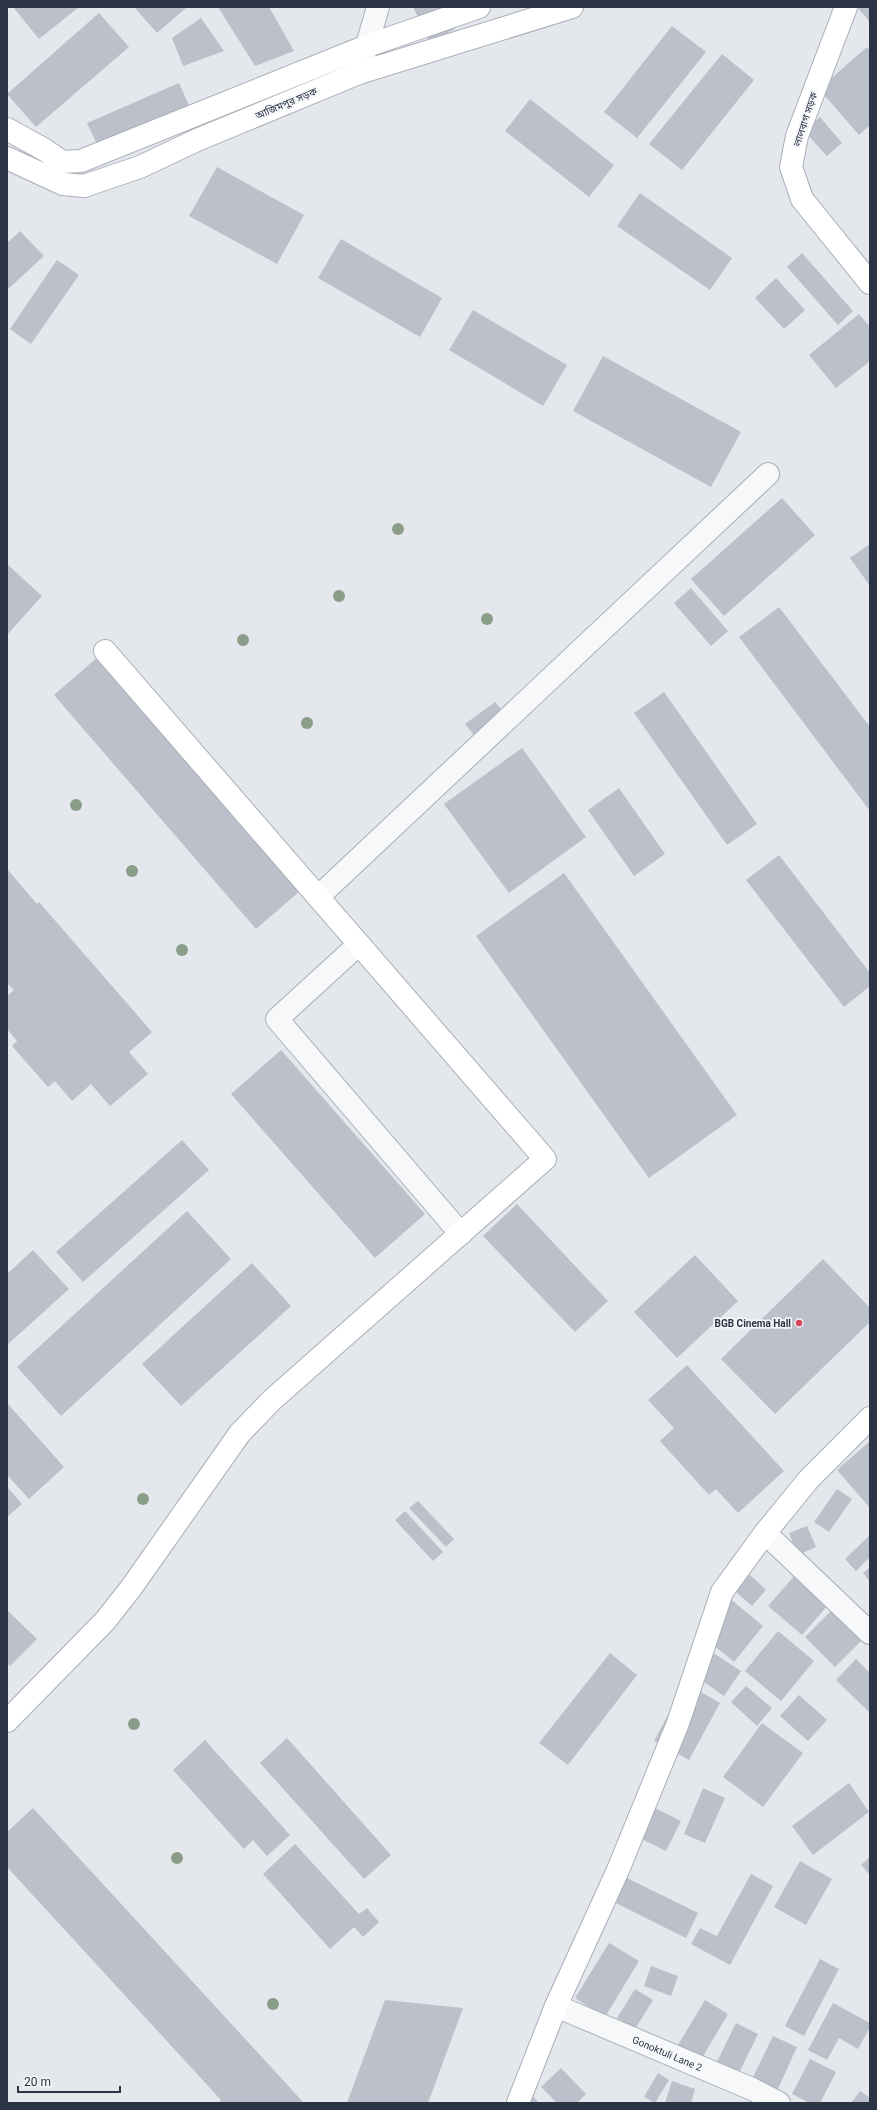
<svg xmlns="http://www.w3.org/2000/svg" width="877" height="2110" viewBox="0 0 877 2110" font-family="Roboto,'Noto Sans Bengali',sans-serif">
  <rect width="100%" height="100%" fill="#e4e7ec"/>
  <path fill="#bbc0ca" d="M13 7H79L39 39Z
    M134 7H187L157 33Z
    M218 7H269L294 51 255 66Z
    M413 7H444L455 29 430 42Z
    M857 7H870V22Z
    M99 13 129 47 36 127 7 94Z
    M201 18 224 51 183 66 172 38Z
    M672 26 706 52 637 138 604 112Z
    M867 47 870 51V125L859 135 819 89Z
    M722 54 754 80 682 170 649 144Z
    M179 83 195 119 104 159 87 123Z
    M530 99 614 165 589 197 505 131Z
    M820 117 842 143 827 156 804 131Z
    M217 167 304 215 277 264 189 216Z
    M640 193 732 258 710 290 617 226Z
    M20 231 44 256 7 290V243Z
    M341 239 442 298 420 337 318 278Z
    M802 253 853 311 838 325 787 267Z
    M57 260 79 275 31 344 10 329Z
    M776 278 805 310 784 329 755 298Z
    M473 310 567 365 543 406 449 350Z
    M859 314 870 327V361L836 388 809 355Z
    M603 356 741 432 711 487 573 411Z
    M782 498 815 535 724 616 691 579Z
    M870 544V586L850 558Z
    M7 564 42 596 7 635Z
    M691 588 728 631 711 646 674 603Z
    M779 607 870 727V811L739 637Z
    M99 656 301 890 256 929 54 695Z
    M664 692 757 824 727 845 634 713Z
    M495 702 507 716 477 739 465 724Z
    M522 748 586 837 509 893 444 804Z
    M619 788 665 854 634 876 588 810Z
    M779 855 870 973V986L844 1007 746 880Z
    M7 869 37 904 39 902 152 1032 129 1052 148 1074 110 1106 91 1084 72 1101 55 1081 48 1087 12 1046 17 1041 7 1029V996L14 990 7 983Z
    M564 873 737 1115 649 1178 476 936Z
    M281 1050 425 1214 375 1258 231 1094Z
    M182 1140 209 1170 83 1282 56 1252Z
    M517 1204 608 1301 575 1332 483 1236Z
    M187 1211 231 1259 61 1416 17 1367Z
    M33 1250 69 1289 7 1345V1274Z
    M695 1255 738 1301 677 1358 634 1312Z
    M823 1259 870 1308V1325L869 1323 775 1414 721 1359Z
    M252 1263 291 1306 181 1406 142 1364Z
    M687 1365 784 1471 738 1513 716 1489 709 1495 660 1441 674 1428 648 1400Z
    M7 1403 64 1467 29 1499 7 1475Z
    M870 1441V1508L837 1470Z
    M7 1487 22 1504 7 1517Z
    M837 1489 852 1499 829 1532 814 1522Z
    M418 1501 454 1539 446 1547 409 1508Z
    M405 1511 443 1552 433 1561 395 1520Z
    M807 1526 816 1547 798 1555 789 1533Z
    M870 1535V1557L856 1571 845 1559Z
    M870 1567V1582L863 1573Z
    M749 1574 766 1590 752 1606 734 1590Z
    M796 1574 829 1604 802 1635 768 1606Z
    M729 1598 763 1626 734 1662 700 1634Z
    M833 1609 864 1638 835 1667 805 1637Z
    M7 1610 37 1639 10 1666 7 1663Z
    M778 1631 814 1661 781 1701 745 1671Z
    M704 1647 741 1671 724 1696 688 1671Z
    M610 1653 637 1675 568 1765 539 1743Z
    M856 1659 870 1673V1709L868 1711 836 1680Z
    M685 1683 720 1703 689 1760 654 1741Z
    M746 1686 772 1708 757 1726 731 1702Z
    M799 1695 827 1720 808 1741 780 1716Z
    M762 1723 803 1753 763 1807 723 1777Z
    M287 1738 391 1855 364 1879 260 1763Z
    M205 1740 290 1835 267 1856 253 1840 244 1849 173 1770Z
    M849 1783 869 1812 813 1855 792 1826Z
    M703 1788 725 1798 705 1843 684 1834Z
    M643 1802 681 1821 666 1851 629 1833Z
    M33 1808 304 2103H218L221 2100 7 1867V1832Z
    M295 1844 359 1914 367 1908 379 1922 363 1937 354 1927 330 1949 263 1874Z
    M870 1857V1875L861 1865Z
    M800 1861 832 1879 806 1925 774 1907Z
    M613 1871 698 1913 686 1938 600 1895Z
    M751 1874 773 1886 730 1965 691 1944 700 1928 717 1936Z
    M609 1943 639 1961 605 2017 575 1998Z
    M820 1959 839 1969 804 2036 785 2026Z
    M651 1966 678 1976 671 1996 644 1986Z
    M635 1989 653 2000 635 2029 617 2018Z
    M385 2000 463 2008 428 2103H347Z
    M705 2000 728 2014 702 2058 678 2045Z
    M833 2003 870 2023V2027L858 2049 839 2038 827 2060 808 2050Z
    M736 2023 758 2034 736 2079 714 2068Z
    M773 2036 797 2047 777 2091 752 2079Z
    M810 2059 836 2072 820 2103H809L792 2094Z
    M561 2068 586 2094 577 2103H557L541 2087Z
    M658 2073 669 2080 655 2103 644 2097Z
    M672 2081 695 2089 691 2103H665Z
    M860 2091 870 2098V2103H851Z
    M530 2093 539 2103H520Z"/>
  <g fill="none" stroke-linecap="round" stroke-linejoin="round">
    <g stroke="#a9aeb7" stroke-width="24">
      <g id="street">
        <path d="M362 62 378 7"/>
        <path d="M318 897 768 474"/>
        <path d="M358 945 277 1019 461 1234"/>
        <path d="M765 1533 870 1633"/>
        <path id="s1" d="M556 2006 752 2089 779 2103"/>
      </g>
    </g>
    <g stroke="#a9aeb7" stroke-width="24">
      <path id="secondary" d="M846 7 797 136 791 167 802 199 870 283
        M7 129 45 150 62 162 81 161 367 46 479 7
        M7 158 63 184 84 186 140 167 197 140 359 73 572 7
        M7 1721 105 1621 131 1588 240 1433 273 1399 545 1159 105 651
        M518 2103 556 2006 618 1870 678 1723 722 1592 765 1533 809 1479 870 1418"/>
    </g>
    <use href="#street" stroke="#f7f8fa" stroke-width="22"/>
    <use href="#secondary" stroke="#fff" stroke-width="22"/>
  </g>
  <g fill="#899d89">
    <circle cx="398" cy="529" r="6"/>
    <circle cx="339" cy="596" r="6"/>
    <circle cx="487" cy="619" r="6"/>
    <circle cx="243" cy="640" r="6"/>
    <circle cx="307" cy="723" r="6"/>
    <circle cx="76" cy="805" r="6"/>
    <circle cx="132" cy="871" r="6"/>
    <circle cx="182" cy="950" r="6"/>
    <circle cx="143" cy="1499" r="6"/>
    <circle cx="134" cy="1724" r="6"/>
    <circle cx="177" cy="1858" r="6"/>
    <circle cx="273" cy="2004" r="6"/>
  </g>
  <circle fill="#d1495b" stroke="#f4f6f9" stroke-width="1.5" cx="799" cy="1323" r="4"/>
  <g text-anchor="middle" stroke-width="3.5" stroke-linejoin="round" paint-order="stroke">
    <g font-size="10" fill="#2b3445" stroke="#f4f6f9">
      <text transform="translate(286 103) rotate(-23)" y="4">আজিমপুর সড়ক</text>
      <text transform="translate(805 119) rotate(-72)" y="4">লালবাগ সড়ক</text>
      <text dy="4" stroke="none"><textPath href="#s1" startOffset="121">Gonoktuli Lane 2</textPath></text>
    </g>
    <g font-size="10" font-weight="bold" fill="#2b3445" stroke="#f4f6f9" text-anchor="end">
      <text x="791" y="1327">BGB Cinema Hall</text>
    </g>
  </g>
  <rect width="877" height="2110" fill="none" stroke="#2b3445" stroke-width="16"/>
  <path d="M18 2086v6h102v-6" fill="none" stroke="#2b3445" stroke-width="2"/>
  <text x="24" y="2086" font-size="12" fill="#2b3445" stroke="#f4f6f9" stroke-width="3" paint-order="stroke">20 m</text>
</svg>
